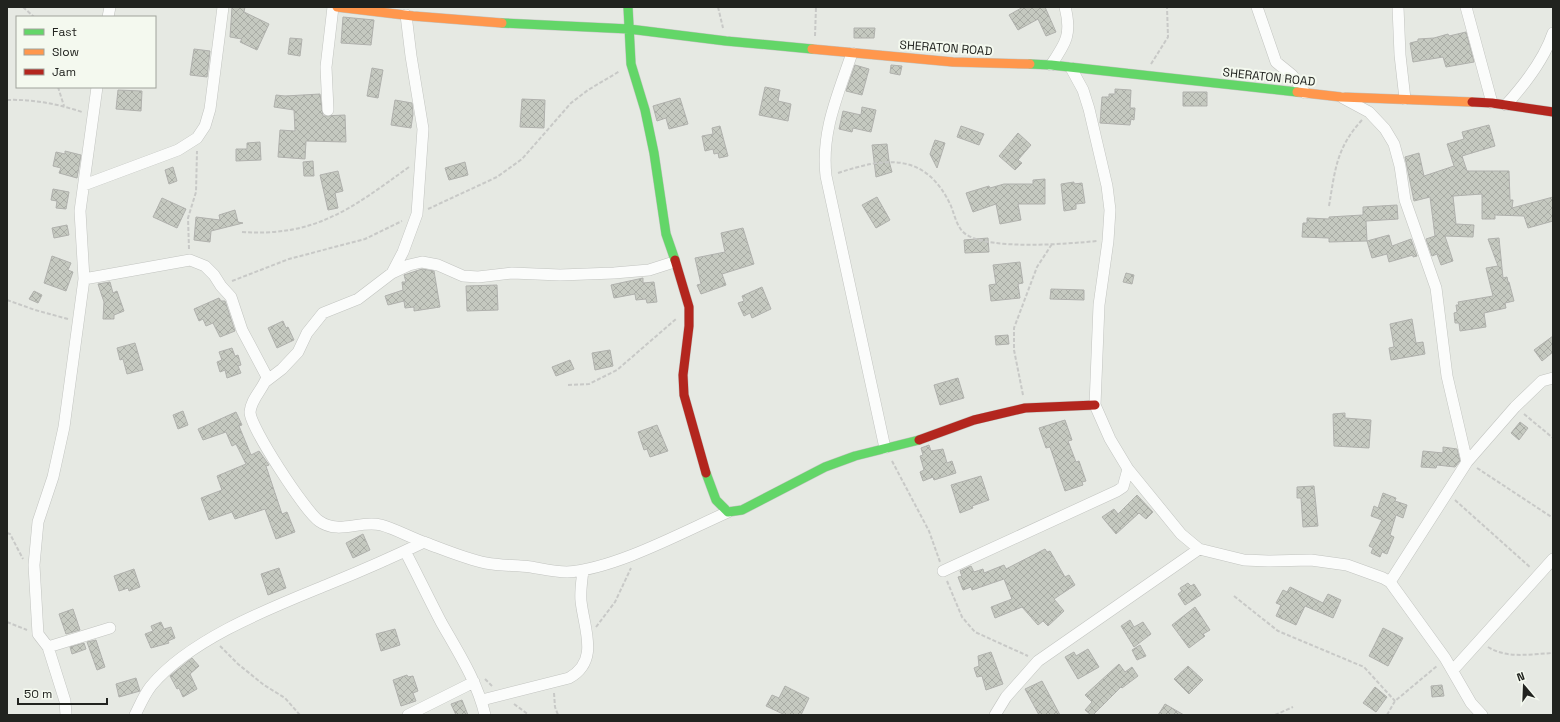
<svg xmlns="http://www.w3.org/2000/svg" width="1560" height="722" viewBox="0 0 1560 722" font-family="'Space Grotesk',sans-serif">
  <defs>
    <pattern id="building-cross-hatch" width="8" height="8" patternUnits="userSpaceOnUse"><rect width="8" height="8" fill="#c5c9c0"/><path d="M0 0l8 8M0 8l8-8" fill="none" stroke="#a9aca5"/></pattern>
  </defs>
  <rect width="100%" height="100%" fill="#e6e9e3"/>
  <path fill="url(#building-cross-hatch)" stroke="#b0b1ad" d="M232 7H245L244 12 269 24 257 50 240 42 242 39 230 37Z
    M1023 7H1045L1056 32 1046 36 1038 19 1018 30 1009 15Z
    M343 17 374 20 371 45 341 43Z
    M854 28H875L874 38H854Z
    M1466 32 1474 62 1446 67 1443 57 1413 62 1410 43 1418 41V39L1434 38 1448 34 1449 36Z
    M290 38 302 39 300 56 288 54Z
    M194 49 210 51 207 77 190 75Z
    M855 65 869 69 862 95 846 91Z
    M891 65 902 66 900 75 890 73Z
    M372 68 383 70 378 98 367 96Z
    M765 87 780 90 778 101 791 104 788 121 759 115Z
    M1115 89 1131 90 1130 108H1135L1134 120 1131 119 1130 125 1100 123 1102 97H1109V94H1115Z
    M118 90 142 91 141 111 116 109Z
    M1183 92H1207V106H1183Z
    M320 94 323 116 345 115 346 142 306 141 305 159 278 157 280 130 295 131 294 110 274 107 276 95 285 96Z
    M680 98 688 124 669 129 666 118 657 121 653 106Z
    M522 99 545 100 544 128 520 127Z
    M395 100 412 103 413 114 411 128 391 125Z
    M862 107 876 110 871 132 853 128 852 132 839 129 843 111 861 115Z
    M1489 125 1495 146 1462 156 1467 171H1509L1510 200H1513L1512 208 1553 197V221L1528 228 1524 216 1495 215V219H1482V194L1453 196 1456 224 1474 225 1473 237 1445 236 1453 261 1441 265 1437 254 1432 256 1426 239 1435 236 1430 197 1414 201 1405 157 1419 153 1424 176 1454 166 1447 144 1464 139 1462 132Z
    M720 126 728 156 719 158 718 153 714 154 713 149 705 151 702 136 713 134 712 128Z
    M961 126 984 134 979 145 957 137Z
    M1018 133 1031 145 1018 160 1022 163 1015 170 999 156Z
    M935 140 945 143 937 168 930 154Z
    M260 142 261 160 236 161V149H247V143Z
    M887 144 889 161 892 172 876 177 872 145Z
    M65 151 81 155 77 178 59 173 61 168 53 166 56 152 65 154Z
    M313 161 314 176H304L303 162Z
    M465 162 468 175 449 180 445 168Z
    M173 167 177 181 169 184 165 170Z
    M338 171 343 191 335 193 338 208 328 210 320 175Z
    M1045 179V204H1018L1021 220 1000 224 996 204 973 212 966 193 989 186 990 188 1004 184H1033V180Z
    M1074 182V184L1082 183 1085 203 1076 204V209L1064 211 1061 184Z
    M53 189 69 192 66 209 56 208 57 201 51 200Z
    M877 197 890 220 876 228 862 205Z
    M162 198 186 209 177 228 153 217Z
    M1397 205 1398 219 1366 221 1367 241 1329 242V238L1302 237 1303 223H1307V218L1329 219V217L1363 215V207Z
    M235 210 238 222 243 223 211 231 210 242 194 240 196 217 220 220 219 215Z
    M67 225 69 235 54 238 52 228Z
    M743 228 754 264 722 274 726 285 701 294 697 285 701 284 695 258 725 252 721 233Z
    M1389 235 1392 246 1411 239 1417 256 1413 257V255L1389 262 1387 254 1372 258 1367 241Z
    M988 238 989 252 965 253 964 240Z
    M1499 238 1503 278 1507 277 1508 282H1509L1514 301 1505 303 1506 308 1484 313 1486 327 1460 331 1459 323H1455L1454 313 1457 312 1456 305H1459L1458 302 1493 296 1486 268 1498 266 1488 239Z
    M52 256 71 263 68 270 73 272 66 291 44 283Z
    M1020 262 1023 283 1018 284 1020 298 991 301 989 285 996 284 993 265Z
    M422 269 434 271 440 307 414 311V307L405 308 404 301 388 305 385 296 403 290 402 282H406L404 275Z
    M1126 273 1134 275 1132 284 1123 282Z
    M643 278V283L654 282 657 302 647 303 646 299 636 300 635 294 614 298 611 285Z
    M110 282 113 293 117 291 124 311 114 315V319H103L104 302 98 284Z
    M497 285 498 310 467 311 466 286Z
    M762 287 771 309 752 318 750 313 744 316 738 303 744 301 742 296Z
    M1051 289 1084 290V300L1050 299Z
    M34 291 42 295 38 303 29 299Z
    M219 298 221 301H225L235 331 220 337 213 323 206 326 203 319 199 321 194 309Z
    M1412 319 1416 343 1423 342 1425 354 1391 360 1389 348 1394 347 1390 324Z
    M283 321 286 328 288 327 294 340 277 348 268 328Z
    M1008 335 1009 344 996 345 995 336Z
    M1553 336V352L1542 361 1534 350Z
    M135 343 143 370 127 374 123 359 120 360 117 348Z
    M232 348 235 356 238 355 241 365 238 366 241 373 227 378 225 370 220 372 217 362 222 360 219 352Z
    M610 350 613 366 595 370 592 353Z
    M570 360 574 369 556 376 552 367Z
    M958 378 964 398 940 405 934 385Z
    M183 411 188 425 178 429 173 415Z
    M236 412 242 425 239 426 251 455 259 451 269 465 266 466 282 514 287 512 295 532 276 539 265 509 235 519 232 512 209 520 201 498 222 490 217 476 246 464 236 444 232 446 226 432 203 440 198 429Z
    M1345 413V418L1371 420 1369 448 1334 446 1333 414Z
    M1065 420 1072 440 1068 441 1076 462 1079 461 1086 481 1082 482 1083 485 1065 491 1050 447 1046 448 1039 428Z
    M1520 422 1528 428 1519 440 1511 433Z
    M657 425 668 451 650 457 647 449 644 450 638 432Z
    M929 445 931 451 943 449 947 463 952 461 956 473 934 480 933 477 923 481 920 472 924 470 920 456 923 455 921 448Z
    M1443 447 1457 449 1460 461 1455 467 1437 465 1436 468 1421 467 1423 451 1443 453Z
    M981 476 989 500 972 506 973 508 960 513 951 485Z
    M1314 486 1318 526 1303 527 1301 498H1297V487Z
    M1383 493 1396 498 1395 501 1407 505 1403 518 1396 515 1390 535 1394 537 1387 554 1382 552 1380 557 1371 553 1373 548 1369 546 1382 520 1371 516 1374 506 1378 508Z
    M1137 495 1153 512 1146 519 1139 513 1116 534 1102 517 1114 509 1118 514Z
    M363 534 370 550 353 558 346 543Z
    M1045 549 1047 552 1050 551 1065 577 1069 575 1075 585 1054 599 1064 611 1048 626 1043 621 1038 625 1022 607 995 618 991 607 1012 599 1004 579 972 590 971 587 963 590 958 577 962 576 960 571 971 566 974 572 983 569 984 573 1004 565 1006 569Z
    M279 568 286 588 268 595 261 574Z
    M134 569 140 587 129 591 128 588 119 591 114 576Z
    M1188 583 1191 586 1194 584 1201 595 1185 605 1178 594 1182 591 1180 588Z
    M1290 587 1323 603 1328 594 1341 600 1333 618 1305 606 1296 625 1276 616 1281 605 1276 603 1283 590 1287 592Z
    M1195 607 1210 630 1203 634 1205 636 1189 648 1172 625Z
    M73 609 80 630 66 634 59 614Z
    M1130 620 1134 627 1143 622 1151 634 1134 647 1121 626Z
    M161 622 164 629 171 627 175 638 168 641 169 643 151 648 145 634 153 631 151 626Z
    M1383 628 1403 638 1388 666 1369 656Z
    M395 629 400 645 381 651 376 634Z
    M96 640 105 667 97 670 87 642Z
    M84 643 86 649 72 654 70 647Z
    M1140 645 1146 656 1137 660 1132 650Z
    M1088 649 1099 667 1078 679 1065 657 1074 652 1076 656Z
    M991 652 1003 684 986 690 982 676 977 677 974 668 979 666 978 656Z
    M192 658 199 666 190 674 197 689 183 697 179 688 177 689 170 676Z
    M1119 664 1125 672 1132 667 1138 676 1122 688 1121 687 1093 715H1091L1085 710 1092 702 1085 695Z
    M1188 666 1203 680 1189 694 1174 679Z
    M407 675 408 677 413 676 418 691 413 693 416 701 401 706 393 680Z
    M136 678 140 691 119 697 116 684Z
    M1042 681 1060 715H1039L1025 689Z
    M1442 685 1444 696 1432 697 1431 686Z
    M785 686 809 698 801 715H785L766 706 772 695 779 698Z
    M1375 687 1387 697 1376 712 1363 703Z
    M462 700 468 715H456L451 704Z
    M1165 704 1184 715H1158Z"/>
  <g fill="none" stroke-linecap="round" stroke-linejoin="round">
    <g stroke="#c2c4c0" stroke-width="12">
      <path id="street" d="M1257 7 1276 62 1292 75 1305 93
        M1398 7 1400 55 1405 99
        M1466 7 1492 103
        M108 17 110 7
        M852 53C838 95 821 131 826 176L885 448
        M1051 65C1066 43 1072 34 1065 7
        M1071 68 1083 90 1089 109 1107 186 1110 210 1108 241 1099 305 1095 405 1110 439 1128 469 1181 534 1199 549 1244 560 1268 561 1311 560 1347 565 1383 578 1390 582 1445 658 1471 703 1482 715
        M1343 98 1369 112 1385 129 1394 144 1400 166 1405 200 1436 288 1447 376 1467 462
        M1506 105C1525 84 1544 60 1553 33
        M328 110 326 67 333 7
        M84 185 178 150 197 138 205 126 210 109 223 7
        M392 273 403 252 417 214 423 129 411 56 406 15
        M84 279 190 260 205 266 214 275 221 286 231 297 242 330 267 377C263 389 251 399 250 412 250 427 305 511 319 521 339 535 359 520 381 525 396 529 411 538 426 543 445 550 466 559 486 563 501 566 516 565 531 567 543 569 555 572 567 572 615 569 683 532 728 512
        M265 382 282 369 298 352 307 333 323 313 358 299 392 273 409 265 422 262 438 265 463 276 478 277 512 273 560 275 614 273 649 270 674 262
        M405 551C417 574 429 599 441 622 458 652 477 681 485 715
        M943 571 1117 491 1123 487 1128 469
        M1390 582 1467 462 1515 407 1542 381 1553 378
        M48 647 110 628
        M1453 670 1553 559
        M482 700 569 678C600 661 584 629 581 601 580 591 582 580 583 570
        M66 715 65 701 48 647 38 634 34 565 38 522 53 477 64 427 84 279 80 211 97 87
        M135 715C140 705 144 695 151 686 191 638 273 607 329 584 361 571 393 557 424 542
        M408 715 474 682
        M995 715 1006 697 1038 661 1199 549"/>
    </g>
    <g stroke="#c2c4c0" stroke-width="10">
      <path id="fast" d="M628 7 631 64 645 110 654 153 666 234 675 260
        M502 23 629 29 726 41 812 49
        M1030 64 1051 65 1297 92
        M706 473 716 500 728 512 742 510 825 467 855 456 919 440"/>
    </g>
    <g stroke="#c2c4c0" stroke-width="10">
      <path id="slow" d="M337 7 413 16 502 23
        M812 49 953 62 1030 64
        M1297 92 1341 97 1472 102"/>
    </g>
    <g stroke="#c2c4c0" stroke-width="10">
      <path id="jam" d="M1472 102 1492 103 1553 112
        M675 260 689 307V326L683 375 684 395 706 473
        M919 440 974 420 1025 408 1095 405"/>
    </g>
    <path stroke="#c8c9c7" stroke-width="2" stroke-dasharray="4 2" stroke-linecap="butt" d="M23 7 34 17
      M718 7 723 28
      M815 36 816 7
      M1151 64 1168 37 1167 7
      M58 87 64 106
      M7 100C33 99 58 104 82 112
      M838 173C886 157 926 152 951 206 955 216 957 229 967 235 992 250 1066 244 1097 241
      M1329 206C1335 171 1336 148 1362 120
      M428 209 497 177 522 159 571 103 588 90 620 71
      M242 232C316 237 352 208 409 167
      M189 249 188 218 196 192 197 151
      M232 281 289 259 365 239 402 221
      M7 300 35 310 68 319
      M568 385 589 384 617 370 676 319
      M1023 395 1014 350V328L1037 267 1052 244
      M1524 414 1553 438
      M892 461 929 531 940 562
      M1477 468 1553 518
      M1455 500 1531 568
      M7 533 10 534 23 559
      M947 581 962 617 975 632 1028 656
      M1234 596 1278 631 1364 667 1395 701
      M7 622 27 630
      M596 627 615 602 631 568
      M220 646 238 664 264 685 285 698 300 715
      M1488 647C1507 659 1531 654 1553 653
      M485 679 492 686
      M554 693 555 707 558 715
      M514 704 529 715
      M1275 715 1293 707
      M1387 715 1395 701 1437 666"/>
    <use href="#street" stroke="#fbfcfb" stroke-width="11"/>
    <use href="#fast" stroke="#63d668" stroke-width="9"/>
    <use href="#slow" stroke="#ff974d" stroke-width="9"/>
    <use href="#jam" stroke="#b3261e" stroke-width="9"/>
  </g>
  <g text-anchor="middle" stroke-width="4" stroke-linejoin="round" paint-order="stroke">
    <g font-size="12" fill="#21231f" stroke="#f4f9ef">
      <text transform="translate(946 48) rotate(4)" y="4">SHERATON ROAD</text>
      <text transform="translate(1269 77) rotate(6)" y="4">SHERATON ROAD</text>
    </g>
  </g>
  <rect width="1560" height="722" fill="none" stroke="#21231f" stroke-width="16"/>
  <rect x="16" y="16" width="140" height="72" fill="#f4f9ef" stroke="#a0a39c"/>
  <rect x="24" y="29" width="20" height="6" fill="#63d668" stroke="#a0a39c"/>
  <text x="52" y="36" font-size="12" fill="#21231f">Fast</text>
  <rect x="24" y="49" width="20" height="6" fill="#ff974d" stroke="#a0a39c"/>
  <text x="52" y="56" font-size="12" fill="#21231f">Slow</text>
  <rect x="24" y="69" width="20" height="6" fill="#b3261e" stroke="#a0a39c"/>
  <text x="52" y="76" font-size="12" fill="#21231f">Jam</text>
  <g transform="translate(1524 686) rotate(341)" stroke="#f4f9ef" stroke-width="3" paint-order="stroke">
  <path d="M0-3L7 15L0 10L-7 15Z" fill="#21231f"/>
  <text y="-6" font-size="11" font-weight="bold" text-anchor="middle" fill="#21231f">N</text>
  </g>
  <path d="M18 698v6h89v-6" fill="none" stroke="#21231f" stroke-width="2"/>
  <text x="24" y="698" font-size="12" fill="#21231f" stroke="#f4f9ef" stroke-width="3" paint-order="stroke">50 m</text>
</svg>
